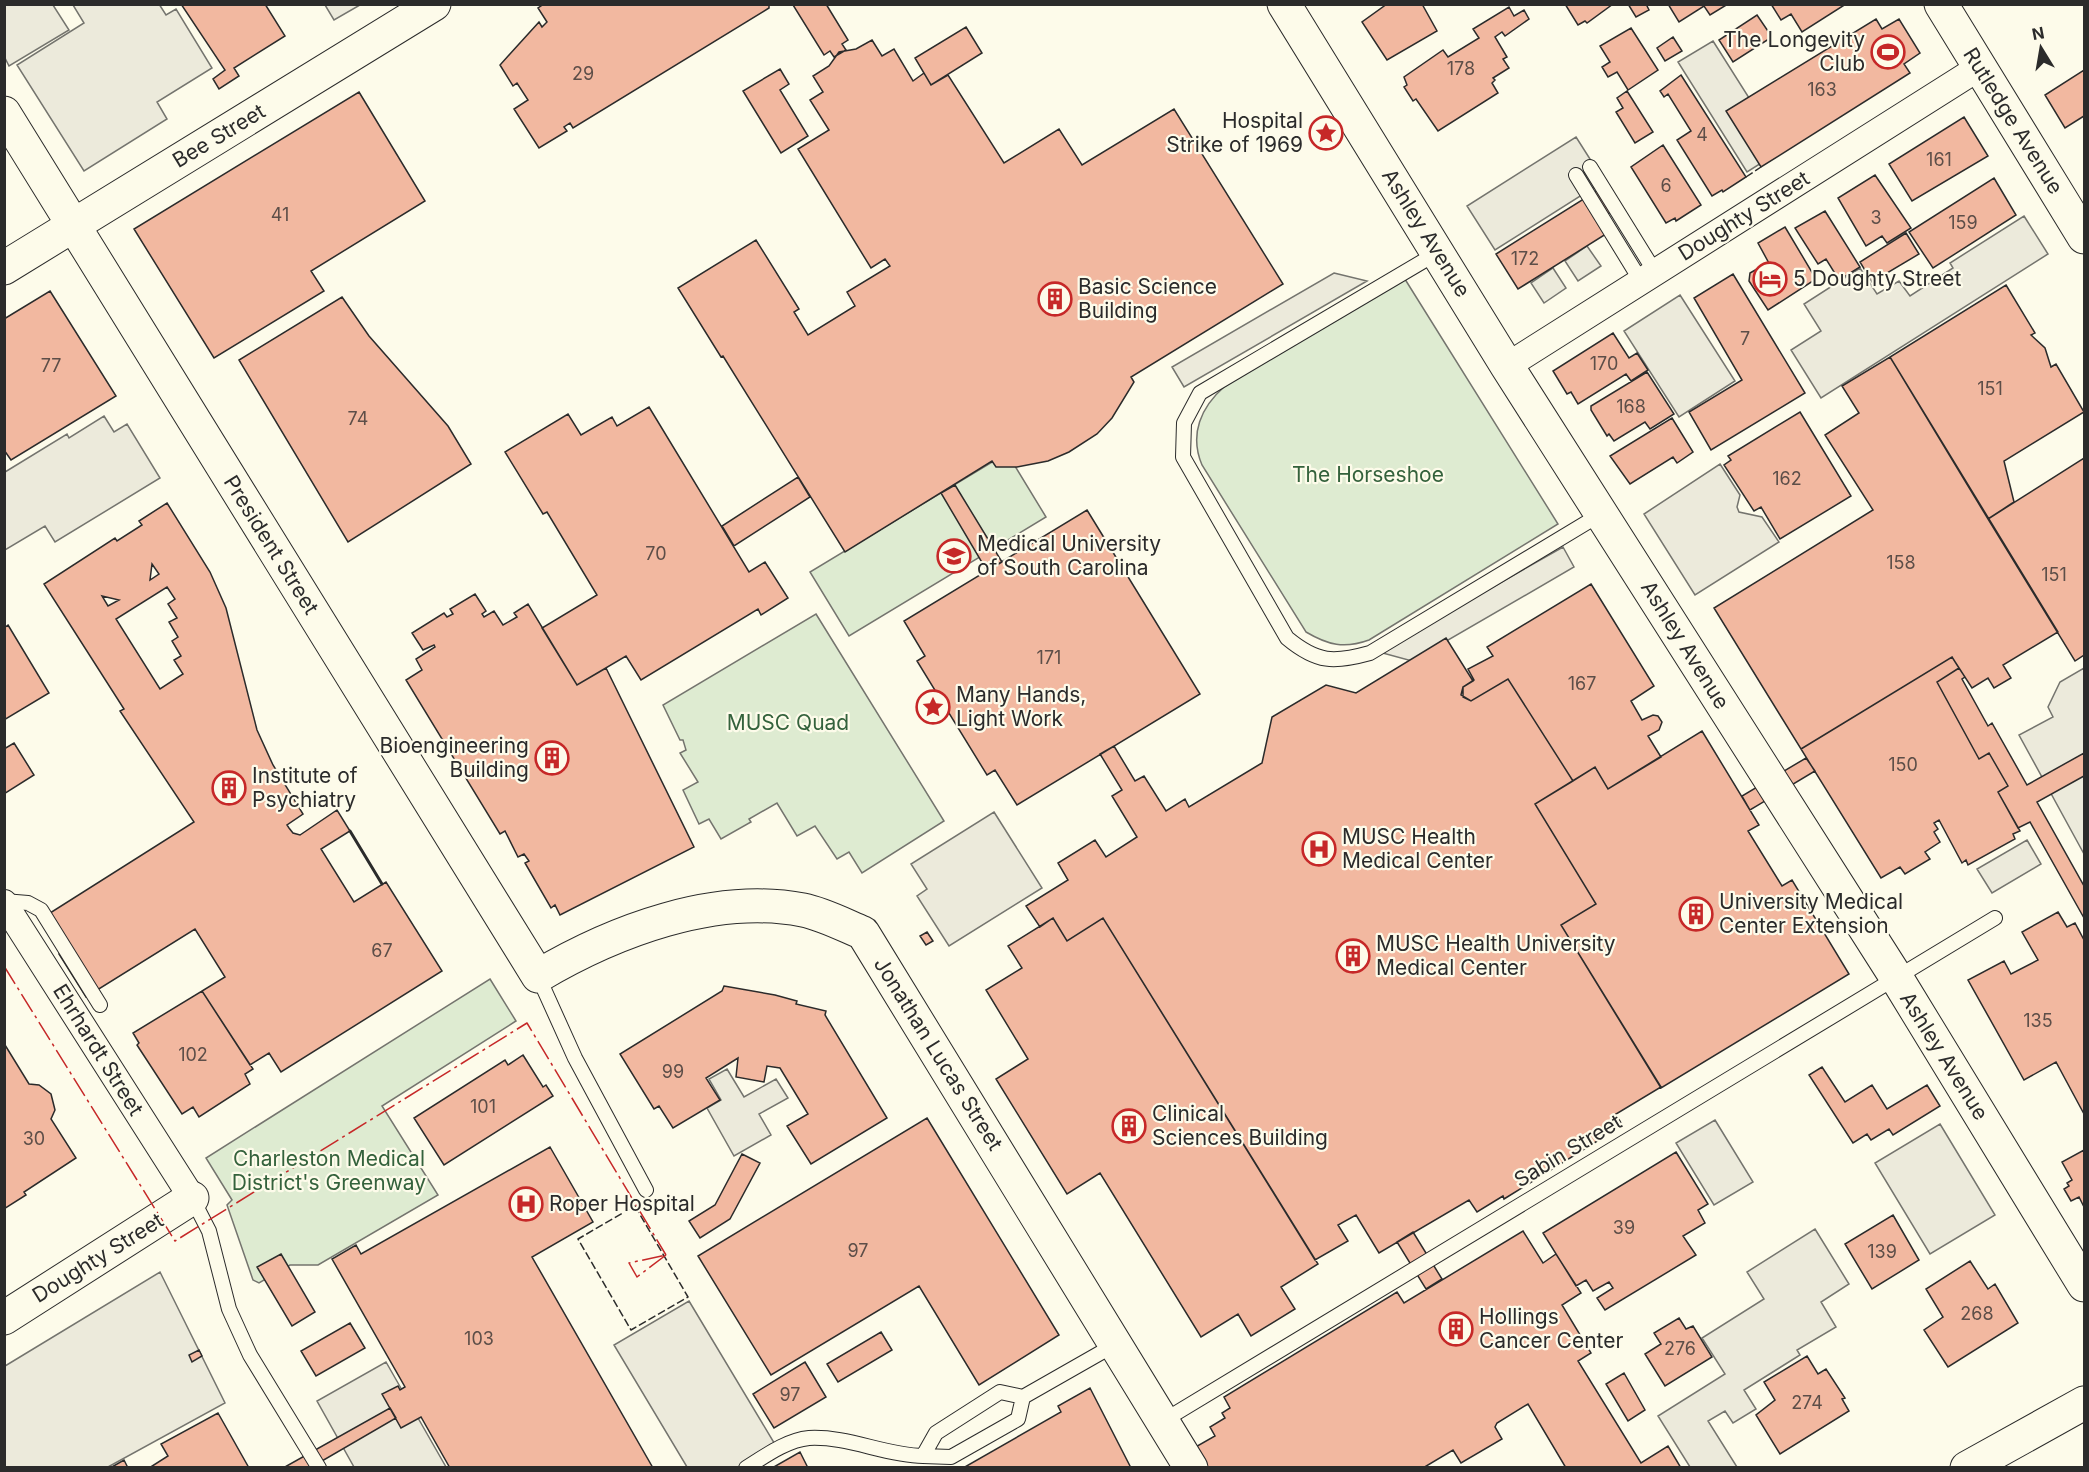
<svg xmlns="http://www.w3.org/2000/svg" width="2089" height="1472" viewBox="0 0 2089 1472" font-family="Inter,sans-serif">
  <rect width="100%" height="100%" fill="#fdfbea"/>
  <path fill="#deebd1" stroke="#74746e" stroke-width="1.5" d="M1403 276 1558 524 1369 640C1344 649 1328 645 1306 632L1202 465C1189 434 1201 407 1225 386Z
    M1007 453 1046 517 849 636 810 572Z
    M816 614 944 821 862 873 849 852 837 859 815 826 797 836 777 803 749 819 751 822 721 839 709 819 699 824 683 790 698 782 680 753 686 750 683 740H680L663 705Z
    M490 979 516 1021 382 1106 438 1195 318 1265H290L259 1283 253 1280 227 1205 232 1200 206 1158Z"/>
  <path fill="#eceadb" stroke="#74746e" stroke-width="1.5" d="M5 4 53 5 69 30 9 66 5 58Z
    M159 4 166 15 176 9 212 68 157 102 167 119 84 171 17 65 84 23 73 5Z
    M325 5H360L334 20Z
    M1713 41 1782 150 1747 172 1678 62Z
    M1576 137 1604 181 1495 250 1467 206Z
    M2024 216 2048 254 1821 398 1791 350 1821 331 1804 304 1860 268 1877 294 1899 281 1910 296 1953 268 1950 263Z
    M1587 246 1601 266 1578 281 1565 261Z
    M1553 268 1566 288 1544 303 1531 283Z
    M1334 273 1367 281 1184 387 1172 367Z
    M1680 295 1735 381 1679 417 1624 331Z
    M104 416 114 432 127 424 160 478 55 542 45 526 5 550V472L67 434 69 438Z
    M1720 464 1740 495 1737 507 1739 512 1762 517 1779 542 1695 595 1644 514Z
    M1563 547 1574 567 1412 661 1379 652Z
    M2084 668V854L2019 735 2053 717 2048 707 2060 682Z
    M994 812 1042 888 949 946 917 896 927 889 911 864Z
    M2027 840 2041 864 1992 893 1977 869Z
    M727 1069 744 1097 776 1079 788 1098 759 1114 771 1135 734 1156 707 1108 721 1100 709 1079Z
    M1715 1120 1753 1182 1714 1205 1676 1143Z
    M1940 1124 1995 1215 1930 1254 1875 1163Z
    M1815 1229 1849 1284 1821 1302 1836 1327 1797 1350 1800 1355 1744 1390 1756 1409 1733 1423 1725 1411 1708 1421 1737 1467H1690L1658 1416 1725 1374 1702 1338 1764 1299 1747 1272Z
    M160 1272 225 1403 108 1467 5 1468V1366Z
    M689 1301 776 1446 740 1467H687L614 1345Z
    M386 1362 446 1467H354L317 1401Z"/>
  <path fill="#f2b8a0" stroke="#2b2b2b" stroke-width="1.5" fill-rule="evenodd" d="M181 4H265L285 36 234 68 239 76 219 89 213 79 225 70Z
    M544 4H769V8L573 128 570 123 564 127 567 131 539 148 514 109 528 100 517 83 513 86 500 65 539 22 542 27 547 22 538 8Z
    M826 4 848 40 842 44 846 50 834 57 830 51 824 55 793 5Z
    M1387 4H1422L1437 31 1387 60 1362 22Z
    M1565 4H1613L1587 23 1585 21 1578 25Z
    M1628 4H1646L1649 10 1636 17Z
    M1668 4H1728L1710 15 1704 6 1679 22Z
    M1771 4H1846L1802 32 1791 14 1781 20Z
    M1509 7 1514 16 1524 10 1529 19 1505 36 1502 32 1495 37 1507 57 1503 59 1509 68 1493 78 1495 80 1492 83 1498 93 1438 131 1416 99 1413 101 1404 87 1407 85 1404 77 1443 50 1448 57 1479 38 1473 29Z
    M1757 15 1772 37 1733 62 1719 40Z
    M1876 19 1882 29 1899 19 1920 53 1904 64 1910 73 1761 167 1726 111Z
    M966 27 982 53 931 85 915 58Z
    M1631 28 1658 70 1628 90 1617 72 1608 77 1602 67 1610 62 1600 46Z
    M1673 37 1682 51 1665 61 1657 48Z
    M872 40 882 56 894 49 913 81 924 73 931 85 948 75 1004 163 1059 129 1082 165 1174 109 1283 284 1131 377 1134 382 1112 418 1097 434 1069 452 1048 461 1017 467H996L992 461 845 552 723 356 721 357 678 288 756 240 799 309 794 312 808 335 855 306 847 292 890 266 885 259 871 268 798 149 829 130 810 100 823 92 813 76 829 66 839 52 856 49Z
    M780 69 789 84 780 90 808 136 781 153 743 91Z
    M2084 70V116L2065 128 2045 95Z
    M1681 75 1746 177 1723 192 1722 190 1712 196 1677 140 1691 131 1668 94 1664 97 1660 91Z
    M1627 91 1653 132 1635 143 1616 112 1623 108 1617 98Z
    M359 92 425 201 311 271 324 291 214 358 134 229Z
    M1964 117 1988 156 1912 201 1889 164Z
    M1663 145 1701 205 1676 221 1675 218 1666 223 1631 167Z
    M1875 175 1911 228 1887 243 1882 236 1866 246 1838 198Z
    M1994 178 2016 215 1933 268 1909 232Z
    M1598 190 1612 211 1598 221 1606 234 1518 289 1496 254Z
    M1825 211 1860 267 1839 280 1826 259 1818 264 1795 228Z
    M1785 227 1816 279 1768 310 1749 281 1750 273 1757 269 1762 273 1771 267 1758 243Z
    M1906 233 1919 254 1872 282 1860 262Z
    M1733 274 1805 393 1711 450 1689 412 1742 380 1694 298Z
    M2006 285 2035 333 2031 335 2045 348 2051 367 2056 364 2084 412 2004 461 2014 502 1988 519 1890 357Z
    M50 291 116 396 11 460 4 450V319Z
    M342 297 369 336 448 426 471 464 348 542 239 360Z
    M1613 333 1629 358 1637 353 1648 370 1631 381 1626 374 1578 404 1571 392 1567 394 1553 371Z
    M1890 357 2058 632 2003 665 2011 678 1994 688 1988 678 1972 688 1952 657 1801 749 1714 608 1873 510 1825 435 1859 413 1842 386Z
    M1647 372 1674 414 1650 429 1645 422 1614 441 1609 434 1607 436 1591 410V406Z
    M649 407 749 572 765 562 788 598 761 615 758 609 641 680 626 656 577 685 542 628 597 595 547 512 543 514 505 452 568 414 581 435 612 417 617 426Z
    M1800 412 1851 496 1780 539 1761 507 1754 511 1724 465 1731 460 1728 456Z
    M1672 418 1693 452 1677 463 1673 457 1630 484 1610 456Z
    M2084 458V655L2075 661 1988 519Z
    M798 477 810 497 734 546 722 526Z
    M955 485 1002 562 987 571 941 493Z
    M167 503 210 572 226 608 257 730 273 765 303 814 287 825 289 828 293 833 300 835 337 810 350 831 321 849 354 902 386 882 442 971 281 1072 269 1053 250 1065 202 991 225 977 195 929 86 997 59 954 71 947 50 913 194 822 120 711 124 709 44 584 115 538 117 541 142 525 139 521ZM152 564 159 574 150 580ZM167 587 175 599 168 604 177 618 169 622 178 637 172 641 181 656 174 660 183 674 160 689 116 619ZM102 596 119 600 108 606Z
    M1087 510 1200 694 1017 805 995 770 987 775 917 661 925 656 904 621Z
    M1591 584 1654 686 1631 701 1642 720 1653 715 1658 716 1662 722 1659 730 1648 736 1661 757 1608 789 1595 767 1573 781 1508 679 1471 701 1461 695 1463 687 1474 680 1468 669 1493 656 1487 647Z
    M475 594 486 611 482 614 484 617 494 611 503 625 517 617 514 613 528 604 577 685 606 668 694 847 560 915 555 905 551 908 525 863 529 861 524 854 518 857 505 831 500 834 406 680 422 670 416 659 435 647 434 645 423 650 412 633 444 613 447 617 453 614 450 609Z
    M8 625 49 693 4 720V628Z
    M1446 638 1473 681 1463 687V697L1471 701 1508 679 1573 781 1535 804 1596 904 1561 925 1661 1087 1616 1114 1621 1123 1597 1137 1599 1140 1504 1199 1503 1196 1477 1212 1469 1200 1379 1253 1356 1215 1338 1225 1348 1241 1315 1260 1103 918 1067 941 1053 918 1040 927 1026 906 1068 880 1058 863 1095 840 1106 857 1137 837 1112 796 1122 790 1100 754 1114 746 1135 781 1144 776 1166 811 1185 799 1189 807 1262 763 1272 717 1326 685 1356 693Z
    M1952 657 1959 668 1937 682 1979 759 1989 753 2008 786 1998 792 2020 831 2013 834 2015 839 1968 865 1966 860 1962 863 1939 820 1934 823 1938 829 1934 832 1940 842 1925 852 1930 859 1905 874 1900 867 1881 878 1801 749Z
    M1959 668 1965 677 1962 679 1988 726 1992 723 2027 785 2084 753V776L2037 802 2084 886V918L2030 822 2018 828 1998 792 2008 786 1989 753 1979 759 1937 682Z
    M1702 731 1759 825 1748 831 1782 886 1792 880 1849 974 1661 1088 1561 925 1596 904 1535 804 1595 767 1608 789Z
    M14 743 34 775 4 794V749Z
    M1806 758 1815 771 1750 810 1742 796Z
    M2058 912 2067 927 2075 923 2084 940V1114L2056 1062 2024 1080 1968 980 2004 961 2011 974 2038 960 2022 932Z
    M1053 918 1067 941 1103 918 1318 1264 1281 1287 1295 1309 1251 1336 1238 1314 1201 1337 1100 1173 1067 1194 996 1079 1028 1059 986 990 1022 968 1008 946Z
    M927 932 933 941 926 945 920 936Z
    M724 986 775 995 797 1001 796 1004 826 1011 825 1015 887 1118 811 1164 787 1126 808 1114 780 1068 767 1066 764 1082 736 1077 738 1058 706 1078 720 1100 673 1128 659 1106 654 1109 620 1054 722 991Z
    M202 991 253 1069 245 1074 250 1084 199 1117 193 1107 182 1114 137 1045 139 1043 133 1033Z
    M5 1045 29 1084 39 1085 51 1094 55 1110 51 1119 76 1158 24 1192 26 1195 4 1209Z
    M523 1055 543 1087 546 1085 553 1096 444 1165 414 1118 505 1060 508 1065Z
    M1822 1067 1845 1102 1872 1085 1887 1109 1927 1085 1940 1106 1893 1135 1889 1129 1871 1140 1867 1134 1853 1143 1809 1075Z
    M927 1118 1059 1335 979 1385 919 1286 771 1375 698 1256Z
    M550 1147 593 1222 532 1257 653 1468H450L421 1417 401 1428 382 1394 398 1386 400 1390 405 1387 332 1259 356 1245 361 1254Z
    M2084 1150V1207L2079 1197 2071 1201 2064 1189 2069 1186 2067 1183 2072 1180 2062 1162Z
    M1676 1152 1708 1204 1698 1210 1705 1223 1683 1236 1696 1255 1605 1310 1597 1298 1613 1288 1609 1282 1593 1291 1586 1280 1576 1286 1543 1233Z
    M742 1154 760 1163 730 1219 700 1238 689 1221 715 1205Z
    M1893 1215 1919 1260 1872 1289 1845 1244Z
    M1523 1231 1543 1263 1556 1254 1581 1293 1562 1305 1591 1353 1578 1361 1641 1463 1668 1446 1681 1468H1566L1528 1404 1497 1423 1495 1427 1502 1439 1461 1463 1453 1450 1423 1468H1204L1192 1449 1215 1436 1210 1427 1225 1418 1222 1413 1230 1408 1224 1397 1397 1292 1404 1303Z
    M1413 1232 1442 1279 1426 1289 1397 1242Z
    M281 1254 315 1312 292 1326 257 1267Z
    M1970 1261 1988 1289 1995 1284 2018 1323 1948 1367 1924 1330 1943 1317 1926 1289Z
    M1679 1318 1686 1329 1693 1326 1712 1357 1665 1386 1645 1354 1661 1344 1654 1333Z
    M350 1323 365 1348 316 1376 301 1351Z
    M881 1332 892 1350 838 1382 827 1364Z
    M199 1350 202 1356 192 1362 189 1355Z
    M1807 1356 1818 1374 1826 1369 1845 1398 1842 1399 1849 1411 1780 1454 1756 1415 1775 1400 1764 1382Z
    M805 1362 826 1397 774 1428 753 1394Z
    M1624 1373 1645 1410 1628 1421 1606 1384Z
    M1090 1388 1131 1468H963L1061 1412 1058 1406Z
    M390 1408 396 1418 310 1468H283Z
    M218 1413 249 1468H149L168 1456 161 1444Z
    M800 1452 808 1468H772Z
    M124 1460 128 1468H110Z"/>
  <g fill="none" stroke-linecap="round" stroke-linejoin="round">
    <g stroke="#2b2b2b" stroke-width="16">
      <path id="service" d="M1590 167 1655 272
        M1576 175 1641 281
        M1437 253 1200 393 1184 423 1183 457 1287 638C1317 663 1334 663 1370 653L1601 514
        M4 901 28 903 41 910 100 1005
        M538 976 575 1058 646 1190
        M192 1198 209 1231 229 1309 250 1355 319 1468
        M1023 1397 1018 1419 951 1457 923 1456 936 1433 1000 1392 1023 1397 1116 1344
        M1163 1421 1995 918
        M746 1468C765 1456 787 1440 809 1438 848 1436 884 1455 923 1456"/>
    </g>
    <g stroke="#2b2b2b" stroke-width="28">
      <path id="minor" d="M1507 366 1980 67
        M4 903 192 1198"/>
    </g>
    <g stroke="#2b2b2b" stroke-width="35">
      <path id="tertiary" d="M1284 4 1507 366 1896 977 2084 1285
        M4 113 538 976C614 931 714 893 803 910 823 914 844 925 863 933L1191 1468
        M4 268 434 4
        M4 1318 192 1198"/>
    </g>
    <g stroke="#2b2b2b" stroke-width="35">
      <path id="secondary" d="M1941 4 2084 237"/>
    </g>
    <g stroke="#2b2b2b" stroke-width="35">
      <path id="primary" d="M1967 1468 2084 1403"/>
    </g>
    <use href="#service" stroke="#fdfbea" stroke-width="14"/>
    <use href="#minor" stroke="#fdfbea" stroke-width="26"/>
    <use href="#tertiary" stroke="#fdfbea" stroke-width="33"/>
    <use href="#secondary" stroke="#fdfbea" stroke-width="33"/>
    <use href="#primary" stroke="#fdfbea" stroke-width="33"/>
    <path stroke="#2b2b2b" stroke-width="1.5" stroke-dasharray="8 3" stroke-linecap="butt" d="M1746 177 1761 167
      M635 1206 688 1297 631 1330 578 1239Z"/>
    <path stroke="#2b2b2b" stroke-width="3" d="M350 831 382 884"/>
    <path stroke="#c62828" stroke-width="1.5" stroke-dasharray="21 4.5 3 4.5" stroke-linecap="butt" d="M4 966 175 1241 527 1023 666 1255
      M666 1255 637 1277 629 1263Z"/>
  </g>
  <defs>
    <g id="stadium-ring" transform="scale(1.725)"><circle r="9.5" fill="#fdfbea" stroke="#c62828" stroke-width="1.5"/><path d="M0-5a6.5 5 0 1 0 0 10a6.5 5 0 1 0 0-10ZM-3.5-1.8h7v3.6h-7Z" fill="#c62828"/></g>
    <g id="sight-ring" transform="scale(1.725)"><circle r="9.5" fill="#fdfbea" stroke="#c62828" stroke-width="1.5"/><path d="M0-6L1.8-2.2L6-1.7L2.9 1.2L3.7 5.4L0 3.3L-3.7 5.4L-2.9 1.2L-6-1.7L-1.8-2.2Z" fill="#c62828"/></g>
    <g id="hotel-ring" transform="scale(1.725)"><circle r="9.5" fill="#fdfbea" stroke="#c62828" stroke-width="1.5"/><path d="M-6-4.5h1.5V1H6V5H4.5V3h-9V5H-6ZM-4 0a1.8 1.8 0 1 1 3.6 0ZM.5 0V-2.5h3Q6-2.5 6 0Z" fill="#c62828"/></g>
    <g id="building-ring" transform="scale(1.725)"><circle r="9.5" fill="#fdfbea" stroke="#c62828" stroke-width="1.5"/><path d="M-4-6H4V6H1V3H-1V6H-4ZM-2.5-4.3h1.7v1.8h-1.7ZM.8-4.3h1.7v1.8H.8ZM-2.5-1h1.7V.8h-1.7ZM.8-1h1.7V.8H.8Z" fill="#c62828"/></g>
    <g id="university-ring" transform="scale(1.725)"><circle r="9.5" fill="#fdfbea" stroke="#c62828" stroke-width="1.5"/><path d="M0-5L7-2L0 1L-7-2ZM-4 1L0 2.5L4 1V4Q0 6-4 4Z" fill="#c62828"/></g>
    <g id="hospital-ring" transform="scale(1.725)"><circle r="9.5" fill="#fdfbea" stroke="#c62828" stroke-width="1.5"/><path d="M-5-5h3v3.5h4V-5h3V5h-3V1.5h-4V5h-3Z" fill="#c62828"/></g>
  </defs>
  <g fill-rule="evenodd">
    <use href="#stadium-ring" x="1888" y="52"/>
    <use href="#sight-ring" x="1326" y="133"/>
    <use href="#hotel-ring" x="1770" y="279"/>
    <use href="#building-ring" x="1055" y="299"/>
    <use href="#university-ring" x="954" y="556"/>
    <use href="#sight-ring" x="933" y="707"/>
    <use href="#building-ring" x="552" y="758"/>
    <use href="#building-ring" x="229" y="788"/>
    <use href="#hospital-ring" x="1319" y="849"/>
    <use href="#building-ring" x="1696" y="914"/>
    <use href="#building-ring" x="1353" y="956"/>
    <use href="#building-ring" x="1129" y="1126"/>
    <use href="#hospital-ring" x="526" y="1204"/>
    <use href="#building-ring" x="1456" y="1329"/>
  </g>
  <g text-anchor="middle" stroke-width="4.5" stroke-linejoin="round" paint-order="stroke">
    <g font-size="18" fill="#5d4e48">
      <text x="1461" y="75">178</text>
      <text x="583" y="80">29</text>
      <text x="1822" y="96">163</text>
      <text x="1702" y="141">4</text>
      <text x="1939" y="166">161</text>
      <text x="1666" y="192">6</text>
      <text x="280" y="221">41</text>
      <text x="1876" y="224">3</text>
      <text x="1963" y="229">159</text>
      <text x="1525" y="265">172</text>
      <text x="1745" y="345">7</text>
      <text x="1604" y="370">170</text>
      <text x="51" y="372">77</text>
      <text x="1990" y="395">151</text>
      <text x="1631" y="413">168</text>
      <text x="358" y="425">74</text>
      <text x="1787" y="485">162</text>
      <text x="656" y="560">70</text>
      <text x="1901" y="569">158</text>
      <text x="2054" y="581">151</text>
      <text x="1049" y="664">171</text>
      <text x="1582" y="690">167</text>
      <text x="1903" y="771">150</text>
      <text x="382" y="957">67</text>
      <text x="2038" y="1027">135</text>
      <text x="193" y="1061">102</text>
      <text x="673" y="1078">99</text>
      <text x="483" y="1113">101</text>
      <text x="34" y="1145">30</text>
      <text x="1624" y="1234">39</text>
      <text x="858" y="1257">97</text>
      <text x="1882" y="1258">139</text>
      <text x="1977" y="1320">268</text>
      <text x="479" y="1345">103</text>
      <text x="1680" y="1355">276</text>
      <text x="790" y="1401">97</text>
      <text x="1807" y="1409">274</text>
    </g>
    <g font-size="21" fill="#2b2b2b" stroke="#fdfbea" text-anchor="start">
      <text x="1865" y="47" text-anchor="end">The Longevity<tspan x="1865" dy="24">Club</tspan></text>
      <text x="1303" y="128" text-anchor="end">Hospital<tspan x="1303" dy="24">Strike of 1969</tspan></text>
      <text x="1793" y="286">5 Doughty Street</text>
      <text x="1078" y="294">Basic Science<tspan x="1078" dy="24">Building</tspan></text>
      <text x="977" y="551">Medical University<tspan x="977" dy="24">of South Carolina</tspan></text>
      <text x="956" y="702">Many Hands,<tspan x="956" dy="24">Light Work</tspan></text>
      <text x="529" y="753" text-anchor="end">Bioengineering<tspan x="529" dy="24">Building</tspan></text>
      <text x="252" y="783">Institute of<tspan x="252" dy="24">Psychiatry</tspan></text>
      <text x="1342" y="844">MUSC Health<tspan x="1342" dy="24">Medical Center</tspan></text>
      <text x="1719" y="909">University Medical<tspan x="1719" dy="24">Center Extension</tspan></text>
      <text x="1376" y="951">MUSC Health University<tspan x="1376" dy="24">Medical Center</tspan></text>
      <text x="1152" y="1121">Clinical<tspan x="1152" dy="24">Sciences Building</tspan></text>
      <text x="549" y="1211">Roper Hospital</text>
      <text x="1479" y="1324">Hollings<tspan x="1479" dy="24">Cancer Center</tspan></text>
    </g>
    <g font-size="21" fill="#2b2b2b" stroke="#fdfbea">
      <text transform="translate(2013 121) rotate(58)" y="7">Rutledge Avenue</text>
      <text transform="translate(219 136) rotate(-31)" y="7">Bee Street</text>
      <text transform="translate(1744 216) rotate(-32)" y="7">Doughty Street</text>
      <text transform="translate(1426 233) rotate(58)" y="7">Ashley Avenue</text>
      <text transform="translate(271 545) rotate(58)" y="7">President Street</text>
      <text transform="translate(1685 645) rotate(58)" y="7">Ashley Avenue</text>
      <text transform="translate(98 1050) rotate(58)" y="7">Ehrhardt Street</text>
      <text transform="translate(938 1054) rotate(58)" y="7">Jonathan Lucas Street</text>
      <text transform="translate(1944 1056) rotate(58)" y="7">Ashley Avenue</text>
      <text transform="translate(1568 1151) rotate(-31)" y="7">Sabin Street</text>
      <text transform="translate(98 1258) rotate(-32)" y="7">Doughty Street</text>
    </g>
    <g font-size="21" fill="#34623c" stroke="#fdfbea">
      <text x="1368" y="482">The Horseshoe</text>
      <text x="788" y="730">MUSC Quad</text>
      <text x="329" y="1166">Charleston Medical<tspan x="329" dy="24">District's Greenway</tspan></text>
    </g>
  </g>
  <rect width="2089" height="1472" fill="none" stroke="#2b2b2b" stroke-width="12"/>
  <g transform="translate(2041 48) rotate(349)" stroke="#fdfbea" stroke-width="4.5" paint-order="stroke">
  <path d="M0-4.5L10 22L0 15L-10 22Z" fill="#2b2b2b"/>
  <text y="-9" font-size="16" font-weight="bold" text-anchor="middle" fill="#2b2b2b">N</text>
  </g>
</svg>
